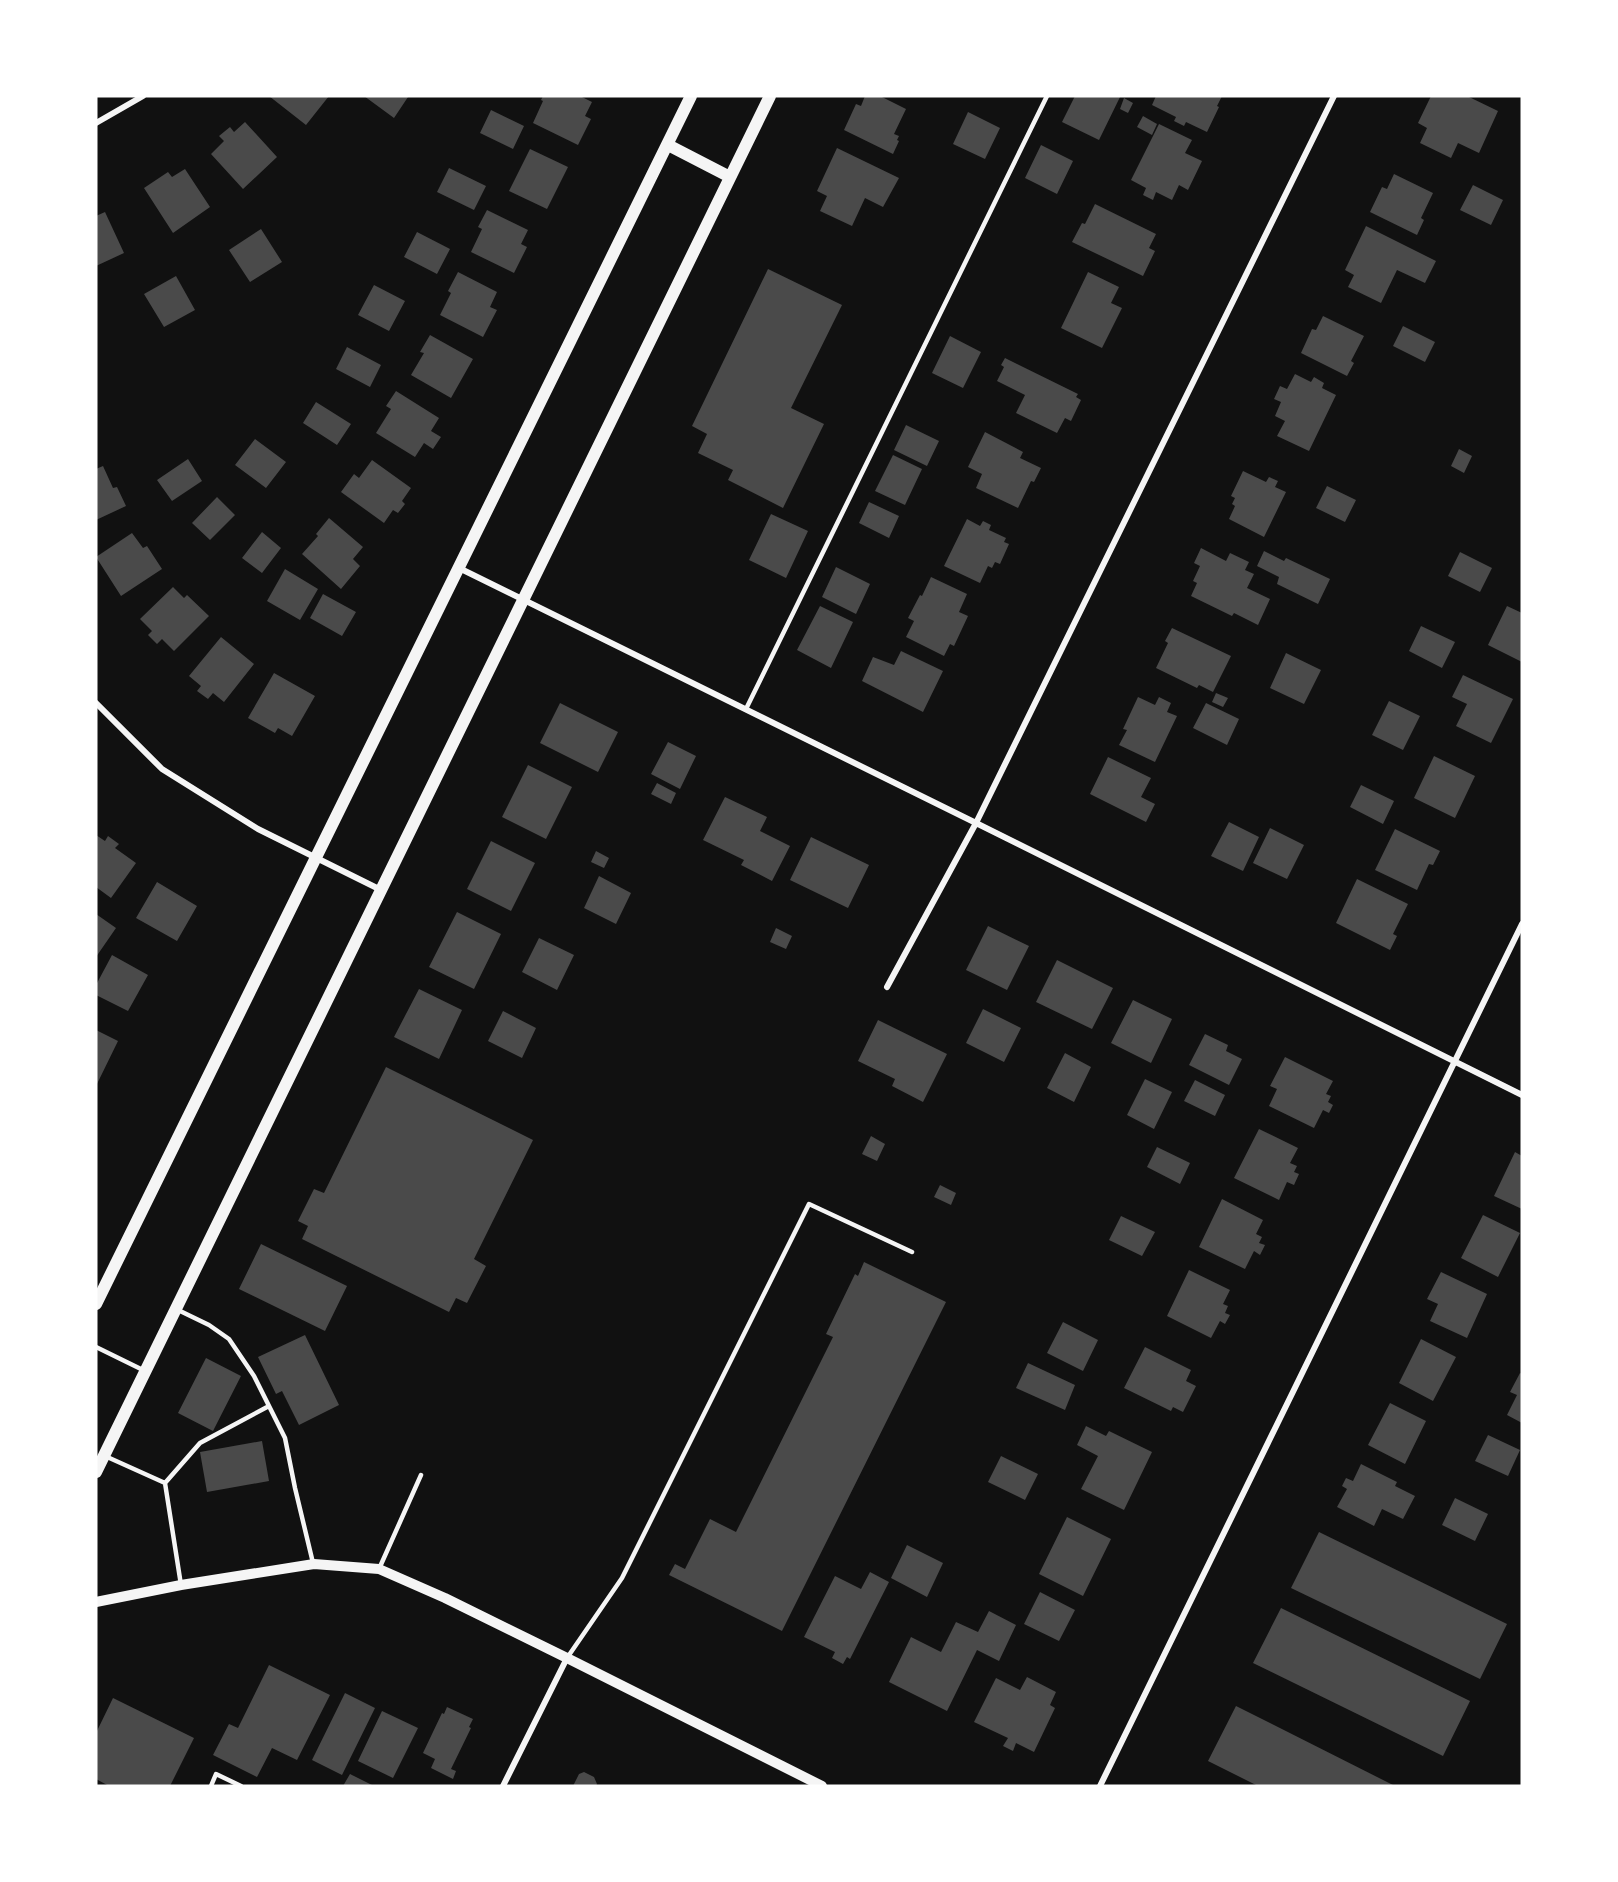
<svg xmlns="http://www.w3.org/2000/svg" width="1618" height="1882" viewBox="0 0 1618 1882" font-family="'Space Grotesk',sans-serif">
  <rect width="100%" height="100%" fill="#111"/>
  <path fill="#4a4a4a" d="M269 96H329L306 125Z
    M364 96H407L408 97 394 118Z
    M543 96H580L592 102 585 116 591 119 578 145 533 123 543 101 541 100Z
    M865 96H880L906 109 894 134 899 136 897 140 899 141 893 154 844 130 856 104 861 106Z
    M1075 96 1120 97 1099 140 1062 122Z
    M1156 96H1222L1217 106 1219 107 1207 132 1186 122 1184 126 1174 121 1176 117 1152 105Z
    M1431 96H1467L1498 111 1479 153 1458 143 1451 158 1420 143 1427 128 1418 123Z
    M1124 98 1133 103 1128 113 1120 109Z
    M491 110 524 126 513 149 480 133Z
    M968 112 1000 128 985 159 953 144Z
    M1143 116 1157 124 1152 135 1137 127Z
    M245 122 277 157 243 189 211 154 224 141 219 136 230 127 234 132Z
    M1159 124 1192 140 1185 153 1202 161 1188 190 1179 185 1172 200 1156 192 1153 200 1143 195 1146 188 1131 180Z
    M1041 145 1073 161 1057 194 1025 178Z
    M837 148 899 178 883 207 865 198 852 226 820 211 827 196 817 191Z
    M530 149 568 167 547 209 509 191Z
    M449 168 486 186 474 210 437 192Z
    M185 169 210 207 173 233 144 188 168 172 172 177Z
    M1394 174 1433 193 1421 218 1424 220 1417 235 1370 212 1382 187 1387 189Z
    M1473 185 1503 200 1491 225 1460 210Z
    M1095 204 1156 234 1149 248 1155 251 1143 276 1072 242 1082 223 1085 224Z
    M487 210 528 230 521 244 527 247 514 273 471 252 482 229 478 227Z
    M105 212 124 253 96 266V216Z
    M1366 226 1436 261 1425 283 1397 270 1381 303 1348 287 1354 275 1345 270Z
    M261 229 282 262 250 282 229 250Z
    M417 232 450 249 437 274 404 257Z
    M768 269 842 305 791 408 824 424 783 508 728 480 733 470 698 453 707 434 692 426Z
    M458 272 497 292 490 307 497 310 483 337 440 315 451 293 448 291Z
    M1088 272 1119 287 1111 303 1122 308 1102 348 1061 328Z
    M176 276 195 310 164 327 144 294Z
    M374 285 405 301 389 331 358 315Z
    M1323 316 1364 336 1351 361 1354 363 1347 376 1301 353 1312 329 1316 330Z
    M1403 326 1435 342 1425 362 1393 346Z
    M430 335 473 359 451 398 411 375 424 353 420 352Z
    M950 336 981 352 963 388 932 373Z
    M347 347 381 365 370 387 336 369Z
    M1005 358 1078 394 1076 397 1081 400 1071 421 1065 418 1057 433 1016 413 1025 395 997 381 1004 367 1001 365Z
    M1295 374 1311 382 1314 377 1324 383 1322 388 1336 395 1309 451 1277 436 1285 421 1275 416 1281 402 1274 399 1280 386 1287 389Z
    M396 391 439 418 431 431 441 437 433 449 424 443 415 457 376 433 391 409 386 406Z
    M316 402 351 424 337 445 303 423Z
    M906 425 939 441 927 466 894 450Z
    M985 432 1023 452 1020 458 1041 468 1034 482 1031 481 1018 508 976 488 982 474 968 467Z
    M255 439 286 462 266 488 235 465Z
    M1459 449 1472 456 1464 473 1451 466Z
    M893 455 922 469 905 505 875 491Z
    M188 459 202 481 172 501 157 480Z
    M372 460 411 488 402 501 405 504 398 513 393 510 384 523 341 492 354 474 359 478Z
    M103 466 113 488 117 487 126 506 96 520V469Z
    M1243 471 1266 482 1269 477 1278 481 1275 487 1286 492 1264 537 1229 519 1235 506 1232 504 1235 498 1231 496Z
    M1327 486 1356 500 1345 522 1316 508Z
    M217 497 235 515 210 540 192 523Z
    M869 502 899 516 889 538 859 523Z
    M771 514 808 531 786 578 749 560Z
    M329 518 363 547 353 559 360 566 341 589 302 554 318 536 316 534Z
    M967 519 980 526 983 521 991 525 989 530 1006 538 1004 542 1009 544 1000 564 995 562 992 568 988 566 980 583 944 566Z
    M262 532 281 548 262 573 242 558Z
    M132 533 143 548 147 546 162 569 121 596 96 557Z
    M1201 548 1226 561 1230 553 1249 562 1245 570 1254 574 1247 588 1270 599 1258 625 1234 613 1232 616 1191 596 1197 583 1193 581 1200 566 1194 563Z
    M1264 551 1284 561 1286 558 1330 579 1318 604 1277 584 1279 577 1257 566Z
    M1460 552 1492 568 1480 592 1448 576Z
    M836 567 870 584 856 614 822 597Z
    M285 569 318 589 300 620 267 601Z
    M931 577 967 594 959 612 968 616 954 646 950 644 944 656 906 637 914 621 908 618 920 595 922 596Z
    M173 587 184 598 187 595 209 616 174 651 162 639 157 644 148 635 152 631 140 619Z
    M323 594 356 612 342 636 310 618Z
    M820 606 853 622 831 668 797 650Z
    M1507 606 1522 613V662L1488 645Z
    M1421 626 1455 642 1442 668 1409 651Z
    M1172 628 1231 656 1213 692 1199 685 1197 688 1156 668 1168 643 1165 641Z
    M221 637 254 664 224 702 213 693 208 699 197 691 201 686 189 676Z
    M901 651 943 671 923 712 862 681 873 657 894 665Z
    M1286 653 1321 670 1304 704 1270 688Z
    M274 673 315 696 292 736 278 728 275 733 248 718Z
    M1463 675 1513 699 1491 743 1456 726 1467 704 1452 697Z
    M1216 693 1228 698 1223 707 1212 702Z
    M1138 697 1155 705 1159 697 1171 703 1167 712 1177 716 1155 762 1119 745 1127 730 1123 729Z
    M1389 701 1420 716 1403 750 1372 735Z
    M560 703 618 732 598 772 540 743Z
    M1206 703 1239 719 1227 745 1193 728Z
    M668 742 696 756 680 789 651 774Z
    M1434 756 1475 776 1455 818 1414 798Z
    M1108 757 1151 778 1141 797 1155 804 1146 822 1090 794Z
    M528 765 572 787 546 839 502 817Z
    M657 783 676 793 671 804 651 794Z
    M1361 785 1394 801 1383 824 1350 807Z
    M725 797 767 817 760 831 790 846 772 881 741 865 744 860 703 840Z
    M1229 822 1259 837 1243 871 1211 856Z
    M1270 828 1304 845 1287 879 1253 863Z
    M1395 829 1440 851 1433 865 1429 864 1417 890 1375 870Z
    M96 835 105 841 108 836 119 844 115 848 136 863 111 898 96 887Z
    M811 837 869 865 848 908 790 880Z
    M491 841 535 863 511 911 467 889Z
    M596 851 609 858 604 868 591 862Z
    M599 876 631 893 616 924 584 908Z
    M1357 879 1408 904 1393 934 1397 936 1390 950 1336 923Z
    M157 882 197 906 177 941 136 918Z
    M457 912 501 934 474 989 429 967Z
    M96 914 116 928 96 957Z
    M988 926 1029 946 1007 990 966 970Z
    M776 928 792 936 786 949 770 942Z
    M539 938 574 955 557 990 522 972Z
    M112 955 148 975 128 1011 96 995V985Z
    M1057 960 1113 988 1092 1029 1036 1002Z
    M419 989 462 1010 439 1059 394 1037Z
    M1133 1000 1172 1019 1151 1063 1111 1043Z
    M983 1009 1021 1028 1004 1062 966 1043Z
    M503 1011 536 1028 522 1058 488 1041Z
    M878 1020 947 1054 923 1102 892 1086 895 1079 858 1061Z
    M96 1030 118 1041 96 1086Z
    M1205 1034 1228 1045 1226 1051 1242 1059 1229 1085 1189 1065Z
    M1065 1053 1091 1067 1074 1102 1047 1088Z
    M1285 1057 1333 1081 1326 1094 1331 1096 1328 1102 1333 1105 1329 1113 1323 1110 1314 1128 1269 1106 1277 1089 1270 1086Z
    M386 1067 533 1140 474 1259 486 1266 467 1303 456 1298 449 1312 302 1239 308 1226 298 1221 314 1189 324 1193Z
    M1145 1079 1172 1092 1154 1129 1127 1115Z
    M1195 1080 1225 1095 1215 1116 1184 1101Z
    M1259 1129 1298 1148 1290 1163 1297 1166 1294 1172 1299 1174 1294 1185 1287 1182 1279 1200 1234 1178Z
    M871 1136 885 1144 877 1161 862 1154Z
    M1157 1147 1190 1163 1180 1184 1147 1167Z
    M1515 1152 1522 1156V1209L1494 1196Z
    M940 1185 956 1193 951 1205 934 1197Z
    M1222 1199 1263 1220 1256 1234 1262 1237 1259 1243 1265 1245 1260 1255 1254 1251 1245 1269 1199 1247Z
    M1483 1215 1520 1233 1498 1277 1461 1258Z
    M1121 1216 1155 1232 1142 1256 1109 1240Z
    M261 1244 347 1286 325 1331 239 1289Z
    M864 1262 946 1302 782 1631 669 1575 675 1564 685 1569 710 1519 736 1532 833 1337 826 1334 855 1274 858 1276Z
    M1189 1270 1230 1290 1223 1304 1228 1306 1225 1313 1230 1315 1225 1324 1220 1321 1211 1338 1167 1316Z
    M1441 1272 1487 1294 1467 1338 1430 1321 1438 1304 1427 1299Z
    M1063 1322 1098 1340 1083 1371 1047 1353Z
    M305 1335 339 1405 299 1425 282 1391 276 1394 258 1357Z
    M1421 1339 1456 1357 1433 1401 1399 1383Z
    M1145 1347 1191 1370 1186 1381 1196 1386 1183 1412 1173 1407 1171 1411 1124 1388Z
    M206 1358 241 1376 213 1431 178 1413Z
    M1028 1363 1075 1385 1065 1410 1016 1388Z
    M1520 1373 1522 1374V1423L1507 1415 1517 1395 1510 1392Z
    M1390 1403 1426 1421 1405 1464 1368 1445Z
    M1086 1426 1106 1436 1109 1431 1152 1452 1124 1510 1081 1489 1098 1456 1077 1445Z
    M1488 1435 1520 1450 1508 1476 1475 1461Z
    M262 1441 269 1481 207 1492 200 1452Z
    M1001 1456 1038 1474 1025 1500 988 1482Z
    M1361 1464 1397 1482 1395 1486 1415 1496 1403 1519 1382 1509 1374 1526 1337 1507 1347 1489 1342 1486 1346 1478 1353 1481Z
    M1455 1498 1488 1514 1475 1541 1442 1525Z
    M1067 1517 1111 1539 1083 1596 1039 1574Z
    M1319 1532 1507 1624 1480 1679 1291 1588Z
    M907 1545 943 1563 927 1597 891 1578Z
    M870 1572 889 1582 850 1659 847 1657 843 1664 832 1658 835 1652 804 1637 835 1576 861 1589Z
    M1040 1592 1075 1610 1059 1641 1024 1624Z
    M1281 1608 1470 1701 1443 1756 1253 1663Z
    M989 1611 1016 1625 999 1661 977 1650 947 1711 889 1682 911 1637 941 1652 956 1622 978 1632Z
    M269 1665 330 1695 297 1760 272 1748 257 1777 213 1755 229 1724 238 1728Z
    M1027 1677 1056 1692 1050 1705 1055 1708 1034 1752 1016 1743 1013 1751 1003 1746 1008 1738 974 1722 996 1678 1020 1690Z
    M345 1693 375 1708 342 1775 312 1760Z
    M113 1698 194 1738 170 1786H109L96 1779V1733Z
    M1236 1706 1395 1786H1258L1208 1761Z
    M447 1707 473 1719 469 1727 471 1728 451 1769 456 1771 453 1779 431 1768 435 1759 423 1753 442 1713 444 1714Z
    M382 1711 418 1728 393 1778 358 1761Z
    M584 1772 594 1777 597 1784 596 1786H573L579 1774Z
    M350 1774 374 1786H343Z"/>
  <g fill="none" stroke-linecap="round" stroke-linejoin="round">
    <path stroke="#f5f5f5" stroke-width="4.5" d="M746 709 1047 96
      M178 1310 209 1325 229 1339 254 1376 285 1438 295 1488 313 1563
      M96 1347 145 1371
      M105 1456 165 1483
      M379 1569 421 1475
      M181 1585 165 1483 200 1443 269 1406
      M567 1658 622 1578 809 1204 912 1252
      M211 1786 216 1774 241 1786"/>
    <path stroke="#f5f5f5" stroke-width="6" d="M96 123 143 96
      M459 568 976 823 1522 1095
      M96 703 162 769 258 829 381 890
      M887 987 976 823 1334 96
      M503 1786 567 1658
      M1100 1786 1522 924"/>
    <path stroke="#f5f5f5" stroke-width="10" d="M96 1602 181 1585 314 1564 379 1569 445 1598 567 1658 822 1786"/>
    <path stroke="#f5f5f5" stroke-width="12" d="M668 145 730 177
      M96 1304 691 96
      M96 1472 770 96"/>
  </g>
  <rect width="1618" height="1882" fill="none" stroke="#ffffff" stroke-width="195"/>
</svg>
